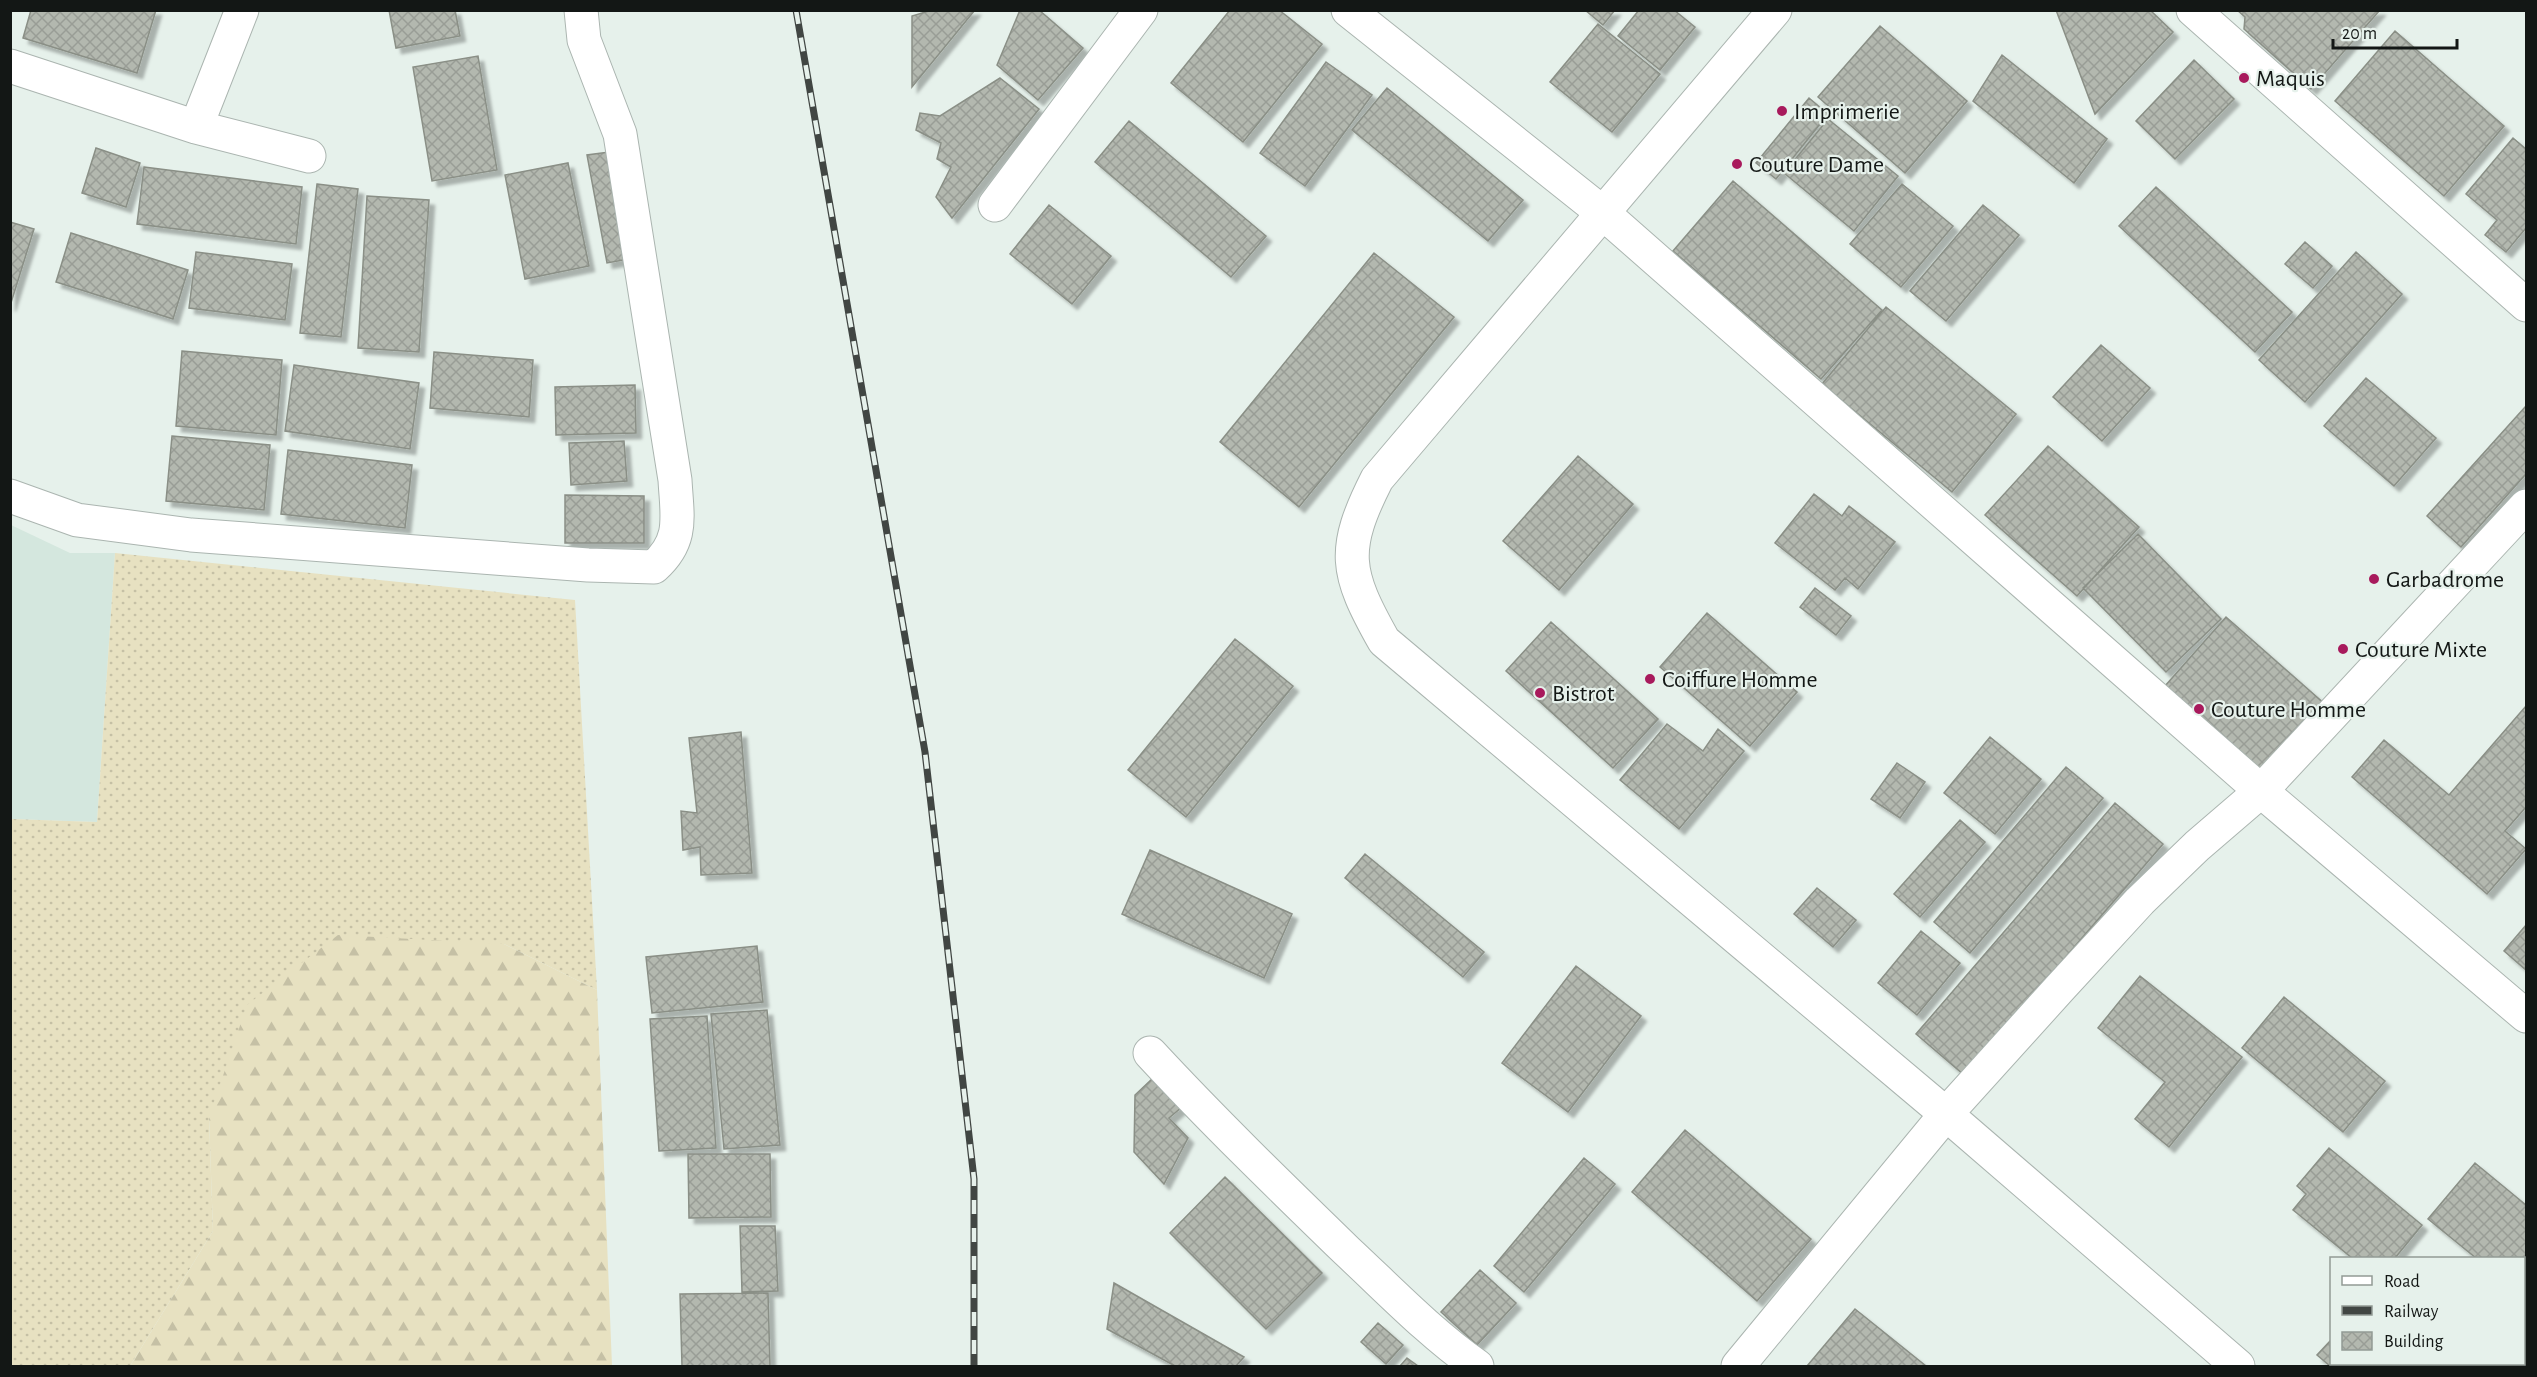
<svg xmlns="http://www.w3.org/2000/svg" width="2537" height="1377" viewBox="0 0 2537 1377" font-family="'Alegreya Sans',sans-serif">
  <defs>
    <pattern id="grass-dots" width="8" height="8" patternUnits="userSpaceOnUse" patternTransform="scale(1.5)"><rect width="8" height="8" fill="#e7e1c1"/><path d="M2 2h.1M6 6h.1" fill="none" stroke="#c5c0a5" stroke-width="1.8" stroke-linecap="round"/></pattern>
    <pattern id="forest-firs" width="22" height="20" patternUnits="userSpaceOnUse" patternTransform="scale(1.5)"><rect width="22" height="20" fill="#e7e1c1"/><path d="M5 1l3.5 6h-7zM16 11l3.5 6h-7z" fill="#c5c0a5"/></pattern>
    <pattern id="building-cross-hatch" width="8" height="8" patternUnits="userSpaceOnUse" patternTransform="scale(1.5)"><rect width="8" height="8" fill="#b3b8af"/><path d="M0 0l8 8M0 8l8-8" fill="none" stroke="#999d96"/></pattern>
    <filter id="shadow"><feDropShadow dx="5.5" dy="5.5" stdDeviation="1.5" flood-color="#0004"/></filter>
  </defs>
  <rect width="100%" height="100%" fill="#e6f1eb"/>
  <path fill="#d4e7de" d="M11 525 70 553H115L97 822 11 819Z"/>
  <path fill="url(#grass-dots)" d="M115 553 575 600 597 990 504 944 209 1117 213 1231 130 1366H11V819L97 822Z"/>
  <path fill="url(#forest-firs)" d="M338 935 504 944 597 990 612 1366H130L213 1231 209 1117 247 1005Z"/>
  <path fill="url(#building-cross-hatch)" stroke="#8a8f86" stroke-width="1.5" filter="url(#shadow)" d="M31 10H156L137 73 23 38Z
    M389 10H455L460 36 396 48Z
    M932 10H975L912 87V16Z
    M1020 10H1039L1083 48 1038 100 997 65Z
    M1230 10H1279L1322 44 1243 142 1171 83Z
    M1585 10H1615L1603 25Z
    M1639 10H1674L1695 27 1660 70 1618 36Z
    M2056 10H2150L2173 32 2095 114Z
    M2237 10H2380L2311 89 2244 29 2245 17Z
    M1598 24 1660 74 1612 132 1550 82Z
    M1880 26 1967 101 1905 173 1818 97Z
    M2395 31 2504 126 2444 196 2335 101Z
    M2002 55 2107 139 2074 183 1973 101Z
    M478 56 497 170 432 181 413 67Z
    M2194 60 2234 99 2175 159 2136 121Z
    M1326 62 1372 95 1305 186 1260 153Z
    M1000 78 1039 109 952 218 936 197 951 167 937 159 941 143 916 130 920 113 940 116Z
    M1387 88 1523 200 1488 241 1352 130Z
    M1809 98 1828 114 1776 179 1756 163Z
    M1828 119 1898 176 1854 231 1784 173Z
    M1129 121 1266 236 1231 277 1095 162Z
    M2513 138 2526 149V228L2506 252 2485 235 2497 220 2466 194Z
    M96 148 140 163 126 207 82 193Z
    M609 152 629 259 607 263 587 155Z
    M568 163 589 266 525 279 505 175Z
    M144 167 302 187 296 244 137 224Z
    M1733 181 1882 310 1821 379 1673 251Z
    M317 184 358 189 341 337 300 333Z
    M1902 184 1953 226 1901 287 1850 244Z
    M2156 187 2292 312 2255 352 2119 226Z
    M367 196 429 200 419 352 358 348Z
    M1049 205 1111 256 1072 304 1010 254Z
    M1983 205 2019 235 1946 321 1910 291Z
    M10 222 34 229 10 306Z
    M71 233 188 270 173 319 56 282Z
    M2305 242 2332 266 2313 288 2285 264Z
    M196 252 292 264 285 320 189 308Z
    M2356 252 2402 294 2305 402 2259 360Z
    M1374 253 1454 317 1299 507 1220 442Z
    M1886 307 2016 414 1952 492 1822 384Z
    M2101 345 2150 388 2102 441 2053 397Z
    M182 351 282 360 276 435 176 426Z
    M434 352 533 360 529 417 430 408Z
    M294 365 419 383 410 449 285 431Z
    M2366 378 2436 438 2394 486 2324 426Z
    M635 385 636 433 556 435 555 387Z
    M2526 406V474L2461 547 2427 516Z
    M172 436 270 445 264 510 166 501Z
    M624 441 627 481 571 485 569 443Z
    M2048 446 2139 527 2077 596 1985 515Z
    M288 450 412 465 405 528 281 514Z
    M1578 456 1633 504 1559 590 1503 541Z
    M1814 494 1842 516 1849 506 1895 542 1858 589 1845 578 1835 590 1775 543Z
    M565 495 644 496V543H565Z
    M2138 534 2221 619 2166 672 2083 588Z
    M1815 588 1851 616 1836 635 1800 607Z
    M1707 613 1797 692 1750 746 1660 667Z
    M2226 617 2326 705 2265 774 2165 686Z
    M1551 622 1658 719 1613 768 1506 671Z
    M1235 639 1293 686 1186 817 1128 770Z
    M2526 706V807L2505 831 2526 849 2487 894 2352 777 2384 740 2449 795Z
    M1667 724 1703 751 1718 729 1744 751 1679 829 1620 780Z
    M741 732 752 873 701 875 700 847 683 850 681 811 697 813 689 738Z
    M1990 737 2041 779 1995 834 1944 793Z
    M1897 763 1925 782 1900 818 1871 799Z
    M2066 767 2103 798 1970 953 1934 922Z
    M2115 803 2163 844 1964 1075 1916 1034Z
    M1960 820 1985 842 1920 917 1894 894Z
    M1150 850 1292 914 1264 978 1122 914Z
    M1365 854 1484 952 1463 977 1345 878Z
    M1817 888 1856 920 1833 947 1794 914Z
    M2526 925V970L2504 951Z
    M1921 931 1960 963 1917 1015 1878 983Z
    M757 946 763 1002 652 1013 646 957Z
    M1576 966 1641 1016 1568 1112 1502 1063Z
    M2140 976 2242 1057 2169 1147 2135 1119 2165 1082 2098 1028Z
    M2284 997 2385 1081 2343 1132 2242 1048Z
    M767 1010 780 1145 724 1149 711 1014Z
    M707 1016 716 1148 659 1151 650 1019Z
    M1154 1077 1182 1107 1169 1118 1188 1138 1164 1184 1134 1152 1135 1095Z
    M1685 1130 1811 1239 1757 1301 1632 1192Z
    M2329 1148 2422 1225 2395 1258H2352L2293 1210 2306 1194 2297 1186Z
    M688 1154H770L771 1217 689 1218Z
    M1584 1158 1615 1184 1524 1292 1494 1266Z
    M2475 1163 2526 1205V1300L2524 1297V1258H2476L2428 1219Z
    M1225 1177 1322 1273 1266 1329 1170 1233Z
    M740 1226H775L778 1291 742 1292Z
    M1480 1270 1516 1303 1477 1345 1441 1312Z
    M1114 1283 1244 1357 1236 1366H1175L1107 1329Z
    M768 1293 770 1366H682L680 1294Z
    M1855 1309 1926 1366H1807Z
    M1378 1323 1403 1345 1386 1364 1361 1342Z
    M2332 1339V1364H2392L2389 1366H2330L2317 1355Z
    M1407 1358 1418 1366H1400Z"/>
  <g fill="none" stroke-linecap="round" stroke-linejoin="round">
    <g stroke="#abb5b0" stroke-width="35">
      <path id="minor" d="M1348 10 1603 213 2261 791 2526 1016
        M1775 10 1377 479C1341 550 1345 572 1384 641L1946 1114 2238 1366
        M2193 10 2526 305
        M10 66 196 127 309 156
        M196 127 242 10
        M995 205 1141 10
        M10 496 77 520 191 535 588 565 654 567C684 540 677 517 675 480L620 134 584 40 581 10
        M1150 1053C1213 1121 1280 1186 1347 1251 1389 1290 1430 1333 1477 1366
        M1738 1366 1946 1114 2059 989 2140 901 2197 846 2261 791 2526 506"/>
    </g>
    <use href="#minor" stroke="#fff" stroke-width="33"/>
    <g stroke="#414643" stroke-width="7">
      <path id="rail" d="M796 10 925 752 974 1179V1366"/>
    </g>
    <use href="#rail" stroke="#e6f1eb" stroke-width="4.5" stroke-dasharray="14" stroke-linecap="butt"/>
  </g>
  <g fill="#a81a5c" stroke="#e6f1eb" stroke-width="2">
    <circle cx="2244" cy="78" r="6"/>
    <circle cx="1782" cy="111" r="6"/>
    <circle cx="1737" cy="164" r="6"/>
    <circle cx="2374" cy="579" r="6"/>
    <circle cx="2343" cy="649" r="6"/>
    <circle cx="1650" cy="679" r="6"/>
    <circle cx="1540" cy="693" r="6"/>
    <circle cx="2199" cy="709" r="6"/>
  </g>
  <g text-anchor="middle" stroke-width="4.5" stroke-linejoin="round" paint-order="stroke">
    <g font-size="24" fill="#131715" stroke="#e6f1eb" text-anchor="start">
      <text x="2256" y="86">Maquis</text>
      <text x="1794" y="119">Imprimerie</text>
      <text x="1749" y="172">Couture Dame</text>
      <text x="2386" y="587">Garbadrome</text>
      <text x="2355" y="657">Couture Mixte</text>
      <text x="1662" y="687">Coiffure Homme</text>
      <text x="1552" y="701">Bistrot</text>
      <text x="2211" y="717">Couture Homme</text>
    </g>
  </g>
  <rect width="2537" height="1377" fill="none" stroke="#131715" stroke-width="24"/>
  <rect x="2330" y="1257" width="195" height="108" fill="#e6f1eb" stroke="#929a95" stroke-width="1.5"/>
  <rect x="2342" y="1276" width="30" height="9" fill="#ffffff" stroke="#929a95" stroke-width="1.5"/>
  <text x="2384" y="1287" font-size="18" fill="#131715">Road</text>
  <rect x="2342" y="1306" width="30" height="9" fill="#414643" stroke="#929a95" stroke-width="1.5"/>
  <text x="2384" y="1317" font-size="18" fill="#131715">Railway</text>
  <rect x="2342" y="1332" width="30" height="18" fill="url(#building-cross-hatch)" stroke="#929a95" stroke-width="1.5"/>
  <text x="2384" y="1347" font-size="18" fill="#131715">Building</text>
  <path d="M2333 39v9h124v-9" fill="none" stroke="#131715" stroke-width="3"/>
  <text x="2342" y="39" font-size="18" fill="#131715" stroke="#e6f1eb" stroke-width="4.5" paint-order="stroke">20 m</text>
</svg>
